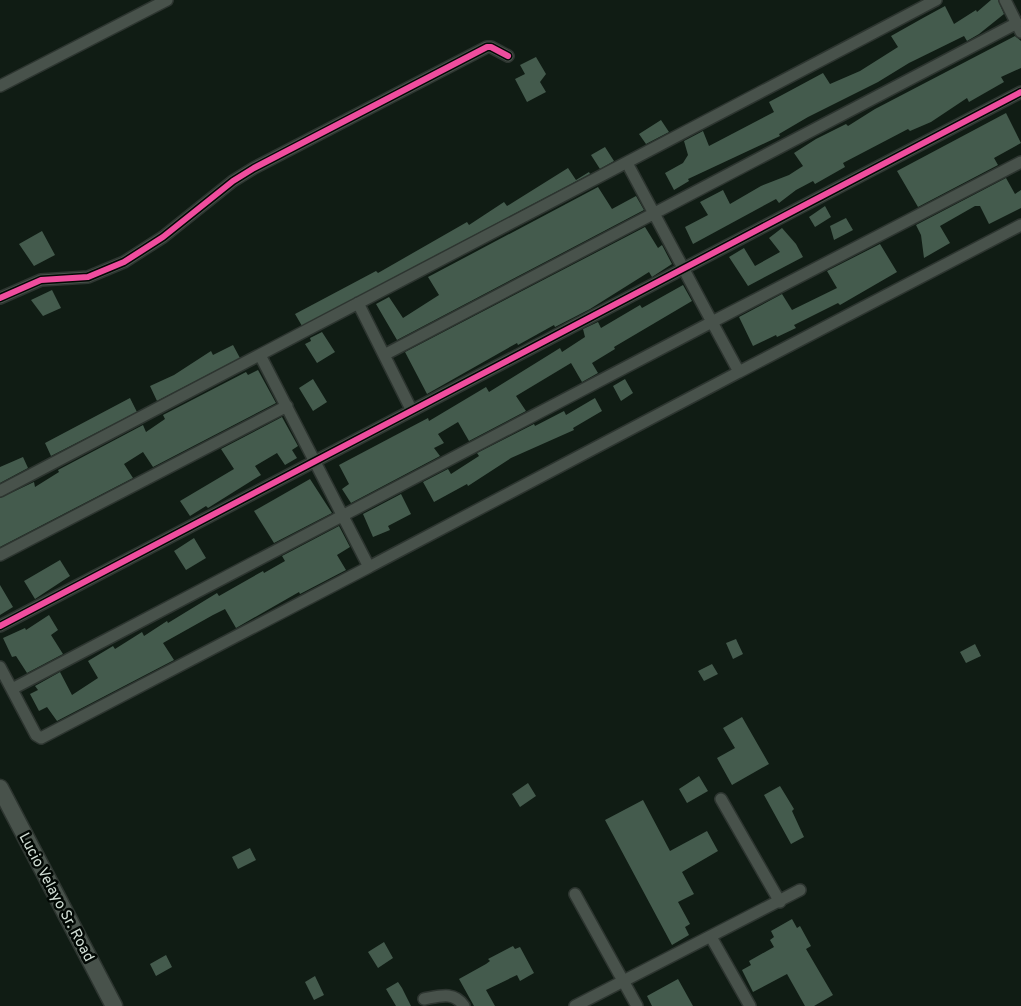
<svg xmlns="http://www.w3.org/2000/svg" width="1021" height="1006" viewBox="0 0 1021 1006" font-family="Overpass,sans-serif">
  <rect width="100%" height="100%" fill="#101c14"/>
  <path fill="#445b4d" d="M991 0H998L1004 14 979 34 967 41 964 36 909 63 878 82 808 117 779 134 780 136 688 179 689 181 674 190 665 173 683 163 688 155 684 141 703 131 709 146 774 112 769 102 823 73 830 84 860 71 898 47 891 36 923 18 945 6 954 24 976 10 977 12Z
    M1015 36 1021 41V68L1001 77 1004 82 969 102 967 98 931 122 910 131 908 129 843 163 845 167 815 184 813 181 796 190 779 203 776 199 693 244 685 227 708 215 700 202 723 190 730 204 761 186 789 175 803 166 794 153 816 139 846 124 848 126 875 109Z
    M536 57 546 74 540 82 546 92 527 102 515 79 525 74 520 65Z
    M1006 113 1021 143 994 158 998 165 918 207 897 171Z
    M661 120 669 132 646 144 639 134Z
    M605 147 614 161 600 169 591 155Z
    M568 168 576 180 589 172 590 174 302 326 295 314 376 271 378 273 467 222 469 225 504 202 507 206Z
    M1006 178 1015 194 1021 190V208L989 224 980 206H975L940 226 950 243 924 258 921 235 916 225Z
    M598 187 612 209 636 196 644 210 397 340 376 304 389 297 403 318 439 295 428 277Z
    M825 206 831 217 815 227 809 217Z
    M846 218 853 230 834 240 830 226Z
    M645 227 658 248 662 245 672 264 652 277 649 272 590 309 555 327 554 325 518 345 517 343 427 394 405 352Z
    M782 228 796 244 803 257 748 286 729 257 744 248 755 266 780 252 769 238Z
    M42 231 55 255 34 266 19 244Z
    M880 244 897 272 840 305 838 303 794 325 796 328 777 337 776 335 753 346 739 317 782 294 792 310 837 288 827 271Z
    M683 285 692 301 614 347 615 349 592 363 598 373 582 382 571 363 516 396 526 411 469 441 458 422 438 434 444 443 434 448 440 456 351 503 342 489 349 484 339 465 428 418 429 421 486 387 489 392 560 348 562 352 585 337 583 329 598 322 601 328 640 305 642 308Z
    M52 290 61 308 43 316 31 300Z
    M322 332 335 352 317 363 305 344 311 341 310 338Z
    M233 345 240 358 157 401 150 386 174 375 211 351 213 355Z
    M258 370 276 403 153 467 143 452 124 464 133 478 0 547V498L34 482 35 487 59 472 58 470 143 425 146 432 165 419 163 415 246 372 248 375Z
    M313 379 327 402 313 411 299 388Z
    M625 379 633 393 621 401 613 386Z
    M130 398 137 412 51 456 45 443Z
    M595 398 602 411 573 428 574 430 511 458 468 486 467 484 434 502 423 482 448 469 451 474 479 456 477 453 534 424 535 426 564 411 566 415Z
    M282 417 298 446 292 450 297 458 285 465 277 453 255 466 261 475 208 508 206 506 190 516 180 501 234 469 221 449Z
    M23 457 28 468 0 483V467Z
    M310 479 332 513 274 543 254 511Z
    M401 494 411 514 388 526 390 530 373 537 363 514Z
    M339 526 350 547 337 555 346 570 300 594 299 592 236 628 225 609 213 615 163 643 174 660 57 721 47 707 39 711 30 694 38 690 35 686 60 672 72 695 98 678 88 661 113 646 115 649 142 632 144 636 167 621 168 623 217 593 219 596 263 571 264 573 285 561 282 556Z
    M194 538 206 558 186 570 174 551Z
    M60 560 70 576 35 599 24 581Z
    M0 585 13 607 0 615Z
    M49 615 58 630 51 635 63 654 27 673 16 656 12 657 3 638 25 628 26 630Z
    M736 639 743 654 733 659 726 643Z
    M975 644 981 656 966 663 960 652Z
    M712 664 718 674 704 681 698 671Z
    M742 717 769 764 732 785 717 758 735 748 723 728Z
    M699 776 708 791 687 803 679 789Z
    M528 783 536 796 520 807 512 794Z
    M780 786 794 809 792 811 804 837 791 844 764 795Z
    M643 800 670 851 707 831 718 851 682 872 694 894 678 902 690 924 685 927 689 935 672 945 605 820Z
    M250 848 256 860 238 869 232 857Z
    M792 919 797 928 800 926 811 946 806 949 833 995 814 1006H805L787 974 753 992 742 970 751 965 749 961 774 947 770 940 774 937 771 931Z
    M384 942 393 958 378 968 368 952Z
    M513 946 515 949 520 947 534 973 520 981 517 975 486 990 495 1006H474L459 979 486 964 490 961 488 959Z
    M166 955 172 967 156 976 150 964Z
    M315 976 324 995 314 1000 305 982Z
    M678 979 693 1006H652L647 996Z
    M398 982 402 988 411 1006H396L386 989Z"/>
  <g fill="none" stroke-linecap="round" stroke-linejoin="round">
    <g stroke="#2d3530" stroke-width="14">
      <path id="street" d="M1005 0 1021 32
        M0 86 167 0
        M1021 162 712 322 739 372 1021 225
        M0 298 41 280 88 277 124 262 163 237 233 181 254 168 487 47H491L508 56
        M358 303 411 409
        M384 355 1017 23
        M261 357 369 567 739 372
        M0 491C313 330 624 164 936 0
        M0 555 287 406
        M0 626 1021 92
        M0 667 36 735 41 738 369 567
        M12 689 712 322 627 163
        M721 799 780 902
        M575 894 637 1006
        M711 937 750 1006
        M424 999C440 996 454 991 464 1006
        M575 1006 800 890"/>
    </g>
    <g stroke="#2d3530" stroke-width="19">
      <path id="secondary" d="M0 788 114 1006"/>
    </g>
    <use href="#street" stroke="#48524b" stroke-width="11"/>
    <use href="#secondary" stroke="#48524b" stroke-width="16"/>
    <g stroke="#020804" stroke-width="9">
      <path id="cycleway" d="M0 298 41 280 88 277 124 262 163 237 233 181 254 168 487 47H491L508 56
        M0 626 1021 92"/>
    </g>
    <use href="#cycleway" stroke="#ef4d9e" stroke-width="6"/>
  </g>
  <g text-anchor="middle" stroke-width="5" stroke-linejoin="round" paint-order="stroke">
    <g font-size="15" fill="#d3e0d7" stroke="#020804">
      <text transform="translate(57 897) rotate(62)" y="5">Lucio Velayo Sr. Road</text>
    </g>
  </g>
</svg>
